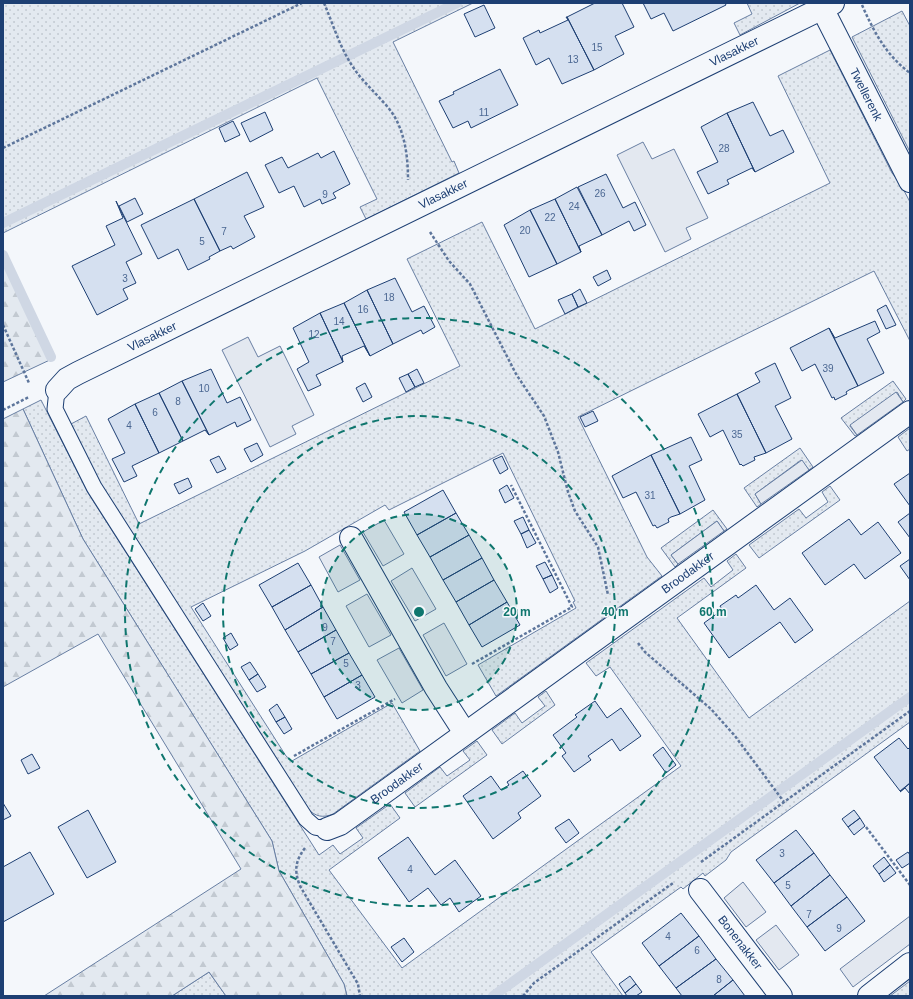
<svg xmlns="http://www.w3.org/2000/svg" width="913" height="999" viewBox="0 0 913 999" font-family="Arial,sans-serif">
  <defs>
    <pattern id="grass-dots" width="8" height="8" patternUnits="userSpaceOnUse"><rect width="8" height="8" fill="#e3e9f0"/><path d="M2 2h.1M6 6h.1" fill="none" stroke="#c2c9d1" stroke-width="1.8" stroke-linecap="round"/></pattern>
    <pattern id="forest-firs" width="22" height="20" patternUnits="userSpaceOnUse"><rect width="22" height="20" fill="#e3e9f0"/><path d="M5 1l3.5 6h-7zM16 11l3.5 6h-7z" fill="#c2c9d1"/></pattern>
  </defs>
  <rect width="100%" height="100%" fill="#f4f7fb"/>
  <path fill="url(#grass-dots)" stroke="#687fa3" d="M3 3H473L393 42 452 162 454 161 459 173 366 219 360 207 377 199 317 78 3 233Z
    M747 3H800L740 35 734 23 752 14Z
    M902 11 910 26V152L852 37Z
    M830 50 892 173 900 183 910 202V341L874 271 578 417 647 557 662 576 496 696 478 665 576 608 573 602 575 601 503 453 389 510 385 505 305 551 191 607 286 756 292 761 392 703 420 751 333 814C323 818 316 817 308 809L99 481 71 424 86 416 139 524 460 366 407 259 482 222 535 329 830 183 778 76Z
    M893 381 906 399 903 402 897 392 850 426 857 435 855 436 841 418Z
    M41 400 88 493 319 855 333 845 340 854 363 838 356 828 390 804 400 818 329 870 402 968 681 766 610 667 596 676 586 663 704 578 711 587 733 570 727 561 736 554 746 568 677 618 749 718 910 601V722L731 852 726 860 705 876 703 873 683 889 681 887 591 952 623 996H347L344 984 279 871 272 841 83 539 23 409Z
    M910 428V449L907 451 898 437Z
    M800 448 813 467 809 470 801 460 755 494 761 504 757 507 744 488Z
    M830 486 840 500 759 558 749 545 799 509 806 518 828 502 822 492Z
    M713 510 727 529 724 531 717 521 671 555 678 564 675 567 661 548Z
    M546 691 555 705 502 744 492 730 515 713 522 723 545 706 538 697Z
    M477 741 487 755 415 807 405 793 440 767 447 776 470 760 463 751Z
    M209 972 226 996H172Z
    M910 981V996H890Z"/>
  <path fill="url(#forest-firs)" stroke="#687fa3" d="M3 254 54 358 3 382Z
    M23 409 83 539 272 841 279 871 344 984 347 996H226L209 972 172 996H44L241 869 98 634 3 687V419Z"/>
  <path fill="#e3e8f0" stroke="#687fa3" d="M643 142 652 159 674 149 708 218 686 228 691 239 665 252 617 155Z
    M248 337 258 357 280 346 314 415 292 426 296 434 270 447 222 350Z
    M896 392 903 402 857 435 850 425Z
    M802 460 809 470 761 504 755 494Z
    M384 520 404 554 383 566 363 532Z
    M717 521 724 531 678 564 671 555Z
    M340 545 360 580 338 592 319 557Z
    M412 568 436 609 415 621 391 581Z
    M367 594 391 635 369 647 346 606Z
    M444 623 467 664 446 676 423 635Z
    M399 648 423 690 402 703 377 660Z
    M743 882 766 912 746 927 724 898Z
    M910 916V944L853 987 840 969Z
    M776 925 799 955 779 970 756 940Z"/>
  <g fill="none" stroke-linecap="round" stroke-linejoin="round">
    <path stroke="#cfd7e4" stroke-width="10" d="M3 223 457 3
      M3 255 51 357
      M493 996 910 697"/>
  </g>
  <path fill="#d5e0f0" stroke="#1d3f73" d="M595 3H622L634 27 615 36 624 54 594 70 567 17Z
    M643 3H725L726 5 673 31 664 13 651 19Z
    M484 5 495 28 475 37 464 14Z
    M566 17H567L594 70 562 84 549 58 536 65 523 38 539 30 540 33 568 20Z
    M500 69 518 105 471 128 468 121 453 128 439 101 454 94 453 92Z
    M753 102 770 136 783 130 794 152 755 172 727 113Z
    M265 112 273 130 250 142 241 123Z
    M727 113 755 172 752 168 727 180 729 184 708 194 697 172 718 162 701 127Z
    M233 121 240 135 225 142 219 128Z
    M334 151 350 184 333 193 336 198 322 204 320 199 304 207 294 186 279 193 265 165 282 157 288 168 318 153 321 158Z
    M247 172 264 207 244 216 255 237 233 249 231 246 220 251 194 199Z
    M606 174 623 208 635 202 646 225 634 231 629 221 602 235 578 187Z
    M577 187 602 235 579 246 581 252 555 199Z
    M135 198 143 214 127 222 119 206Z
    M194 199 220 251 209 257 210 259 188 270 178 249 158 259 141 225Z
    M555 199 581 252 557 264 530 210Z
    M116 201 142 254 126 262 136 283 123 289 128 299 97 315 72 266 115 245 106 226 123 218Z
    M530 210 557 264 529 277 504 225Z
    M607 270 611 279 598 286 593 277Z
    M395 278 412 312 424 306 435 327 423 334 421 330 393 344 367 290Z
    M580 289 587 303 578 307 572 294Z
    M367 290 393 344 370 356 344 303Z
    M572 294 578 307 565 314 558 300Z
    M344 303 370 356 364 346 342 356 343 362 320 313Z
    M886 305 896 325 886 329 877 310Z
    M320 313 343 362 316 375 321 385 308 391 297 369 309 362 293 328Z
    M875 321 880 332 867 339 884 373 858 386 829 328 835 338Z
    M829 328 858 386 849 390 846 392 847 394 835 400 834 397 832 398 815 364 802 371 790 348Z
    M775 363 791 398 775 406 792 439 766 453 737 394 760 382 755 373Z
    M211 369 227 403 240 397 251 420 237 427 235 422 209 435 182 381Z
    M417 369 424 383 415 387 408 374Z
    M408 374 415 387 406 392 399 378Z
    M182 381 209 435 205 430 183 441 159 393Z
    M365 383 372 397 363 402 356 388Z
    M159 393 183 441 159 453 135 404Z
    M737 394 766 453 754 457 755 460 743 466 741 464 740 465 723 430 710 437 698 414Z
    M135 404 159 453 132 466 137 476 124 482 112 459 125 453 108 419Z
    M593 411 598 421 585 427 580 417Z
    M691 437 702 460 689 466 705 500 680 514 651 455Z
    M257 443 263 455 251 462 244 449Z
    M651 455 680 514 671 517 668 519 669 522 657 528 655 525 653 526 636 492 623 498 612 476Z
    M219 456 226 469 217 473 210 460Z
    M502 456 508 469 500 474 493 460Z
    M910 473V506L894 484Z
    M188 478 192 487 179 494 174 484Z
    M507 485 514 498 505 503 499 490Z
    M443 490 456 513 417 535 404 512Z
    M456 513 469 535 430 557 417 535Z
    M910 513V538L898 522Z
    M523 517 529 530 521 534 514 521Z
    M849 519 861 535 878 522 901 553 865 579 854 564 825 585 802 553Z
    M529 530 536 543 527 548 521 534Z
    M469 535 482 558 443 580 430 557Z
    M482 558 494 580 456 602 443 580Z
    M910 559V580L900 566Z
    M545 562 552 575 543 579 536 566Z
    M298 563 311 585 272 607 259 585Z
    M552 575 558 588 550 593 543 579Z
    M494 580 507 602 469 625 456 602Z
    M311 585 323 607 285 630 272 607Z
    M756 585 774 610 790 598 813 630 795 643 780 622 729 658 704 623 722 610 720 606 736 595 738 598Z
    M507 602 520 625 482 647 469 625Z
    M203 603 211 616 203 621 195 609Z
    M323 607 336 630 298 652 285 630Z
    M336 630 349 653 311 674 298 652Z
    M231 633 238 645 230 650 223 638Z
    M349 653 362 675 324 697 311 674Z
    M250 662 258 674 249 680 241 667Z
    M258 674 266 687 257 692 249 680Z
    M362 675 375 697 337 719 324 697Z
    M595 701 607 718 621 708 641 736 620 751 612 739 588 756 591 760 574 772 562 756 566 753 553 735 577 717 575 715Z
    M277 704 285 717 276 722 269 710Z
    M285 717 292 729 284 734 276 722Z
    M899 738 908 749 910 747V783L900 791 874 757Z
    M663 747 676 765 666 773 653 755Z
    M32 754 40 768 28 774 21 760Z
    M523 771 541 796 518 813 521 818 493 839 463 796 491 776 501 790 509 785 507 782Z
    M910 783V794L905 788 900 792Z
    M3 803 11 816 3 820Z
    M88 810 116 862 87 878 58 827Z
    M854 810 860 818 848 827 842 819Z
    M860 818 865 826 854 835 848 827Z
    M569 819 579 833 566 843 555 828Z
    M796 830 814 853 774 883 756 860Z
    M408 837 435 875 455 860 481 896 459 912 450 898 441 905 428 888 409 902 378 858Z
    M30 852 54 894 3 922V867Z
    M908 852 910 855V863L902 868 896 860Z
    M814 853 830 875 791 906 774 883Z
    M884 857 890 865 879 874 873 866Z
    M890 865 896 873 884 882 879 874Z
    M830 875 847 897 807 927 791 906Z
    M847 897 865 921 825 951 807 927Z
    M681 913 699 936 659 966 642 943Z
    M699 936 716 959 676 988 659 966Z
    M404 938 414 952 402 962 391 947Z
    M716 959 733 980 713 996H682L676 988Z
    M630 976 636 984 625 993 619 984Z
    M733 980 745 996H713Z
    M636 984 642 992 636 996H627L625 993Z"/>
  <g fill="none" stroke-linecap="round" stroke-linejoin="round">
    <g stroke="#1d3f73" stroke-width="17">
      <path id="service" d="M57 390 55 409 94 487 306 819 315 827 327 829"/>
    </g>
    <g stroke="#1d3f73" stroke-width="24">
      <g id="minor">
        <path id="s1" d="M822 8 910 181"/>
        <path id="s2" d="M57 390 67 379 78 373 833 3"/>
        <path d="M351 538 436 688 465 733"/>
        <path id="s3" d="M327 829 340 824 390 788 910 412"/>
        <path id="s4" d="M700 890 781 996"/>
        <path d="M869 996 910 964"/>
      </g>
    </g>
    <path stroke="#5e769c" stroke-width="2.5" stroke-dasharray="3 2" stroke-linecap="butt" d="M324 3C333 24 340 48 353 67 362 81 374 91 385 104 404 124 408 153 408 180
      M862 5C874 32 886 55 910 73
      M3 148 302 3
      M430 232 449 261 470 284 516 374 544 416 558 452 568 492 575 511 598 547 608 595
      M3 325 29 383
      M3 410 29 397
      M638 643 645 652 711 709 735 736 784 802
      M472 664 572 607 511 485
      M294 756 395 699
      M866 827 910 885
      M305 848C295 861 294 871 300 886L358 984 360 996
      M701 862 910 711
      M523 996 534 983 673 883"/>
    <use href="#service" stroke="#f4f7fb" stroke-width="15"/>
    <use href="#minor" stroke="#f4f7fb" stroke-width="22"/>
  </g>
  <circle cx="419" cy="612" r="98" fill="#0f766e" fill-opacity=".12"/>
  <g fill="none" stroke="#0f766e" stroke-width="2" stroke-dasharray="7 5">
    <circle cx="419" cy="612" r="98"/>
    <circle cx="419" cy="612" r="196"/>
    <circle cx="419" cy="612" r="294"/>
  </g>
  <g text-anchor="middle" stroke-width="3" stroke-linejoin="round" paint-order="stroke">
    <g font-size="10" fill="#4b6792">
      <text x="597" y="51">15</text>
      <text x="573" y="63">13</text>
      <text x="484" y="116">11</text>
      <text x="724" y="152">28</text>
      <text x="600" y="197">26</text>
      <text x="325" y="198">9</text>
      <text x="574" y="210">24</text>
      <text x="550" y="221">22</text>
      <text x="525" y="234">20</text>
      <text x="224" y="235">7</text>
      <text x="202" y="245">5</text>
      <text x="125" y="282">3</text>
      <text x="389" y="301">18</text>
      <text x="363" y="313">16</text>
      <text x="339" y="325">14</text>
      <text x="314" y="338">12</text>
      <text x="828" y="372">39</text>
      <text x="204" y="392">10</text>
      <text x="178" y="405">8</text>
      <text x="155" y="416">6</text>
      <text x="129" y="429">4</text>
      <text x="737" y="438">35</text>
      <text x="650" y="499">31</text>
      <text x="325" y="631">9</text>
      <text x="333" y="645">7</text>
      <text x="346" y="667">5</text>
      <text x="358" y="689">3</text>
      <text x="782" y="857">3</text>
      <text x="410" y="873">4</text>
      <text x="788" y="889">5</text>
      <text x="809" y="918">7</text>
      <text x="839" y="932">9</text>
      <text x="668" y="940">4</text>
      <text x="697" y="954">6</text>
      <text x="719" y="983">8</text>
    </g>
    <g font-size="12" fill="#1d3f73" stroke="#f4f7fb">
      <text dy="4" stroke="none"><textPath href="#s2" startOffset="758">Vlasakker</textPath></text>
      <text dy="4" stroke="none"><textPath href="#s1" startOffset="97">Twellerenk</textPath></text>
      <text dy="4" stroke="none"><textPath href="#s2" startOffset="434">Vlasakker</textPath></text>
      <text dy="4" stroke="none"><textPath href="#s2" startOffset="110">Vlasakker</textPath></text>
      <text dy="4" stroke="none"><textPath href="#s3" startOffset="443">Broodakker</textPath></text>
      <text dy="4" stroke="none"><textPath href="#s3" startOffset="84">Broodakker</textPath></text>
      <text dy="4" stroke="none"><textPath href="#s4" startOffset="66">Bonenakker</textPath></text>
    </g>
  </g>
  <circle cx="419" cy="612" r="6" fill="#0f766e" stroke="#f4f7fb" stroke-width="2"/>
  <g font-size="12" text-anchor="middle" font-weight="bold" fill="#0f766e" stroke="#f4f7fb" stroke-width="3" stroke-linejoin="round" paint-order="stroke">
    <text x="517" y="616">20 m</text>
    <text x="615" y="616">40 m</text>
    <text x="713" y="616">60 m</text>
  </g>
  <rect width="913" height="999" fill="none" stroke="#1d3f73" stroke-width="8"/>
</svg>
